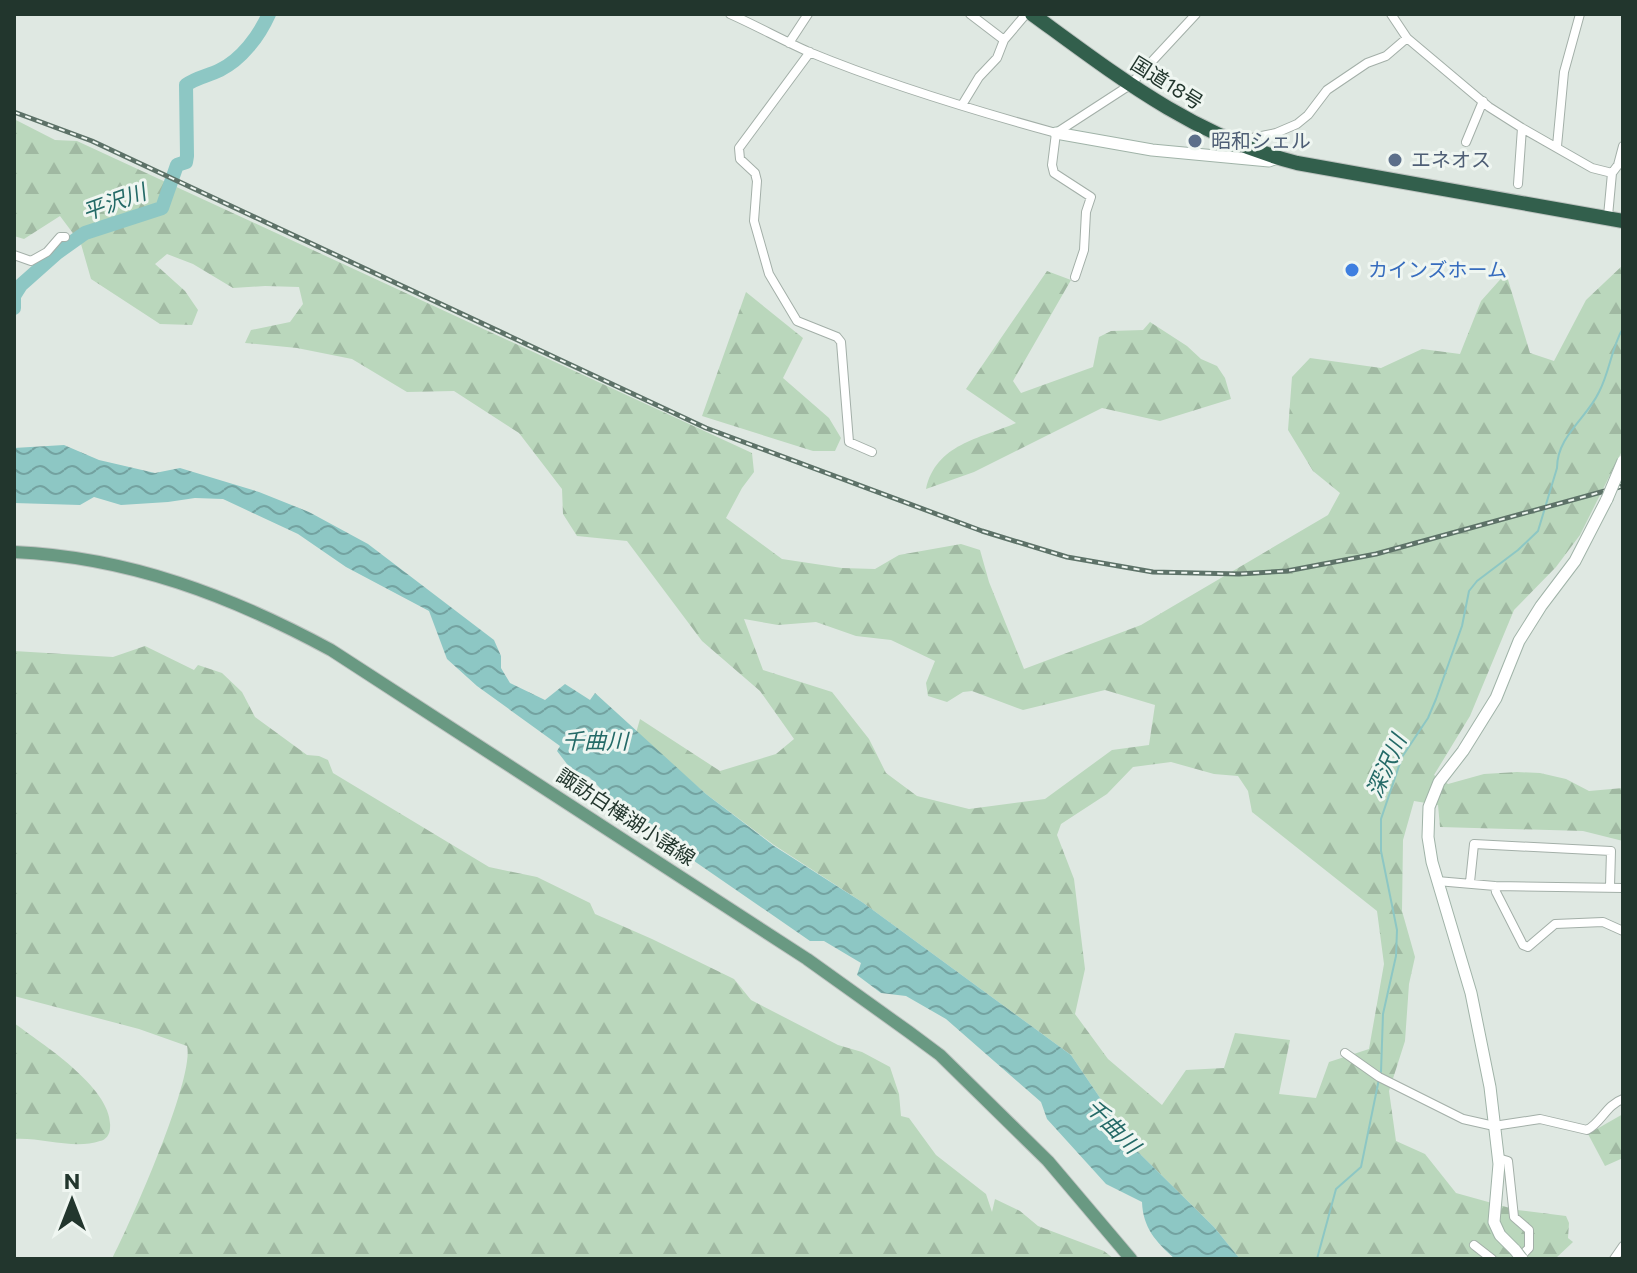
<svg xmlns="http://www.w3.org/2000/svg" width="1637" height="1273" viewBox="0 0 1637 1273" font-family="Commissioner,'Noto Sans JP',sans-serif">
  <defs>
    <pattern id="forest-firs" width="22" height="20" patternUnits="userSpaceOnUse" patternTransform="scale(2)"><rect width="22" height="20" fill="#bad7bc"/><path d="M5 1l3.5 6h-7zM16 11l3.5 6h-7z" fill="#a0b9a2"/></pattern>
    <pattern id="water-waves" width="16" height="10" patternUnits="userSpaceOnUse" patternTransform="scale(2)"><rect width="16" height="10" fill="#8dc7c4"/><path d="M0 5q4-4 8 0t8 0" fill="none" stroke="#73a2a0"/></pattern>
  </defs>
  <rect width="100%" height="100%" fill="#dfe8e2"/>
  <path fill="url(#forest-firs)" fill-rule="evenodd" d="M14 119 55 140 77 141 752 453 754 472 742 488 726 518 782 559 842 568 875 569 899 555 961 544 980 550 989 582 1024 669 1141 625 1328 515 1340 493 1313 471 1288 430 1292 377 1310 358 1381 368 1422 349 1460 354 1481 301 1506 273 1530 353 1554 361 1586 300 1623 265V449L1580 535 1556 567 1514 610 1470 716 1434 775 1448 784 1484 774 1517 772 1540 773 1566 779 1589 791 1623 788V841L1583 831 1440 827 1438 805 1414 801 1403 840 1402 911 1415 957 1409 984 1405 1041 1389 1091 1396 1141 1425 1154 1456 1193 1517 1210 1566 1216 1569 1223 1568 1238 1573 1242 1555 1259H1240L1214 1227 1134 1148 1071 1055 862 902 774 845 706 794 636 733 640 719 720 771 776 754 794 739 760 691 702 641 627 541 577 536 563 514 562 489 519 433 454 391 407 392 352 359 297 348 245 343 251 330 290 322 303 304 299 287 265 286 233 288 193 264 167 254 155 264 185 291 198 310 192 325 160 324 91 279 81 244 60 216 24 239 14 236ZM744 619 778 625 816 622 856 636 891 640 935 661 926 683 928 696 947 702 963 692 972 691 1023 710 1105 690 1155 705 1149 745 1112 750 1045 799 969 809 917 796 886 773 869 739 832 692 763 670ZM1171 762 1214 774 1238 776 1248 791 1252 812 1377 911 1384 964 1369 1049 1329 1062 1316 1098 1279 1094 1290 1040 1235 1033 1224 1068 1186 1070 1162 1105 1108 1059 1075 1014 1085 969 1074 879 1057 835 1061 824 1107 794 1133 767Z
    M1047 271 1071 280 1013 381 1021 393 1093 367 1099 337 1111 331 1143 330 1150 322 1187 346 1201 359 1217 366 1225 378 1231 399 1160 421 1102 408 974 472 926 489C936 444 979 439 1016 423L966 389Z
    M746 292 803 338 783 378 829 418 841 438 835 451H813L702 416Z
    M145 646 194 670 198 665 222 673 242 692 255 717 307 755 319 756 328 760 333 773 489 867 537 877 590 903 595 914 652 939 734 979 751 1000 838 1045 862 1052 890 1067 899 1094 901 1116 909 1118 936 1155 986 1194 992 1212 995 1199 1020 1211 1038 1226 1104 1251 1114 1259H112C130 1224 195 1078 187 1046L139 1029 14 996V651L113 657Z
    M14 1023C42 1044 114 1089 110 1128 110 1134 106 1140 100 1141 74 1150 41 1137 14 1139Z
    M1623 1114V1158L1605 1166 1588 1134Z"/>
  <path fill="url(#water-waves)" d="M64 445 99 460 155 473 180 468 259 492 309 512 368 544 494 640 501 656V668L510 683 545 700 565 684 590 700 595 693 706 794 774 846 862 902 1071 1055 1134 1148 1214 1227 1240 1259H1175C1156 1242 1143 1228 1142 1202L1106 1184 1047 1119 1041 1102 946 1019 906 996 881 993 857 975 861 963 824 941H810L626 814 589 777 570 768 557 751 560 746 477 686 447 659 429 611 346 567 298 534 223 499 195 498 168 502 121 505 94 497 80 505 14 503V448Z"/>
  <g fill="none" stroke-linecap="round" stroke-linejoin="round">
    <path stroke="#8dc7c4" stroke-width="2" d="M1381 1072 1383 1014 1396 956 1397 930 1381 851V819L1402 757 1428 718 1436 699 1462 626 1469 591 1477 581 1518 550 1538 531 1557 468C1557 436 1587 418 1599 392 1610 371 1611 349 1623 328
      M1317 1259 1336 1189 1361 1167 1379 1079"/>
    <path stroke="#8dc7c4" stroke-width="14" d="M14 308V296L21 285 57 253 85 233 162 208 177 165 186 162 187 156 186 85C197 77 208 76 220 70 242 59 259 36 269 14"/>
    <g stroke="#a3afa8" stroke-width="10">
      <path id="street" d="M730 14C757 26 782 40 809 52 889 85 972 110 1056 133L1130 85 1196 14
        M970 14 1004 40
        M1391 14 1407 38 1489 107 1522 128 1592 168 1612 173
        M789 43 808 14
        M810 52 739 148 740 159 755 173 757 181 754 221 769 274 797 321 837 337 841 342 849 442 872 452
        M962 105 979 77 997 58 1004 40 1026 14
        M1056 133 1052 165 1054 173 1091 197 1086 212 1084 250 1075 277
        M1466 142 1483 101
        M1240 145 1247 139 1276 133 1297 124 1308 115 1327 90 1367 63 1386 56 1407 38
        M1557 146 1564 72 1580 14
        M1518 184 1522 128
        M1608 216 1612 173 1618 165 1623 146
        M14 255 31 261 47 252 60 237H65
        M1437 881 1495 886 1623 888
        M1470 882 1474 844 1611 851 1610 886
        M1495 886 1496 892 1523 945 1528 947 1555 924 1603 922 1623 931
        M1345 1053 1379 1077 1463 1119 1494 1126 1540 1119 1587 1130C1602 1122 1606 1105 1623 1099
        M1498 1158 1508 1161 1514 1217 1529 1230V1248L1519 1258
        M1474 1245 1492 1259
        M1614 1259 1623 1246"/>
    </g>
    <g stroke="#a0b3a8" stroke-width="13">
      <path id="secondary" d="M1056 133 1152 150 1269 161 1277 158
        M1515 1250 1500 1235 1494 1222 1499 1164 1490 1087 1471 993 1432 862 1428 837 1429 807 1439 782 1463 751 1496 698 1519 641 1541 606 1575 561 1607 499"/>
    </g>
    <g stroke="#bdc3c0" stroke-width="14">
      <path id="primary" d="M14 552C129 557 231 596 331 650L807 959 909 1032 940 1055 1048 1161 1131 1259"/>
    </g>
    <g stroke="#bdc3c0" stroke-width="16">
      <path id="highway" d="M1032 14C1117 76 1193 136 1297 163L1623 221"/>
    </g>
    <use href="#street" stroke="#fff" stroke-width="8"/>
    <use href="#secondary" stroke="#fff" stroke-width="11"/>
    <use href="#primary" stroke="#699982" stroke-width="12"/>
    <use href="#highway" stroke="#325f4c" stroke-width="14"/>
    <g stroke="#5d7268" stroke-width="5">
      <path id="rail" d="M14 112 92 141 706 428 982 531 1067 557 1153 572 1239 574 1287 571 1376 554 1623 486"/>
    </g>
    <use href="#rail" stroke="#eff6f1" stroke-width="2" stroke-dasharray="6" stroke-linecap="butt"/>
    <g stroke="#a0b3a8" stroke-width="13" stroke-linecap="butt">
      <path id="secondary-bridge" d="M1607 499 1623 461
        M1515 1250 1522 1259"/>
    </g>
    <use href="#secondary-bridge" stroke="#fff" stroke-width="11"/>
  </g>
  <g fill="#5c6f8a" stroke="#eff6f1" stroke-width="3">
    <circle cx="1195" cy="141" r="8"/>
    <circle cx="1395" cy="160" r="8"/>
  </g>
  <circle fill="#3f7fe0" stroke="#eff6f1" stroke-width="3" cx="1352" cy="270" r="8"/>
  <g text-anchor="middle" stroke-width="6" stroke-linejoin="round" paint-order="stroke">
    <g font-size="20" fill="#22362d" stroke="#eff6f1">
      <text transform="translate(1167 83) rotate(32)" y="7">国道18号</text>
      <text transform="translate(626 817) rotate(33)" y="7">諏訪白樺湖小諸線</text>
    </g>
    <g font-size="20" fill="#4e5e75" stroke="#eff6f1" text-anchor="start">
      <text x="1211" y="148">昭和シェル</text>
      <text x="1411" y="167">エネオス</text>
    </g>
    <g font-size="20" fill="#366cbe" stroke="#eff6f1" text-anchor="start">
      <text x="1368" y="277">カインズホーム</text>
    </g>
    <g font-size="22" font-style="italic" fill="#246a67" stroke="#eff6f1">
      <text transform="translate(114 202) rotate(-20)" y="8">平沢川</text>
      <text x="595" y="749">千曲川</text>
      <text transform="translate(1386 766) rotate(-66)" y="8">深沢川</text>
      <text transform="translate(1113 1126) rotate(45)" y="8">千曲川</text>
    </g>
  </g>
  <rect width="1637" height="1273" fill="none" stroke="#22362d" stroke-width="32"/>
  <g transform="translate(72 1201)" stroke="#eff6f1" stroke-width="6" paint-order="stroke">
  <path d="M0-6L14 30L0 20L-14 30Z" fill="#22362d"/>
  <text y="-12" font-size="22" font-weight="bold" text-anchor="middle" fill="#22362d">N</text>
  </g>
</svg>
